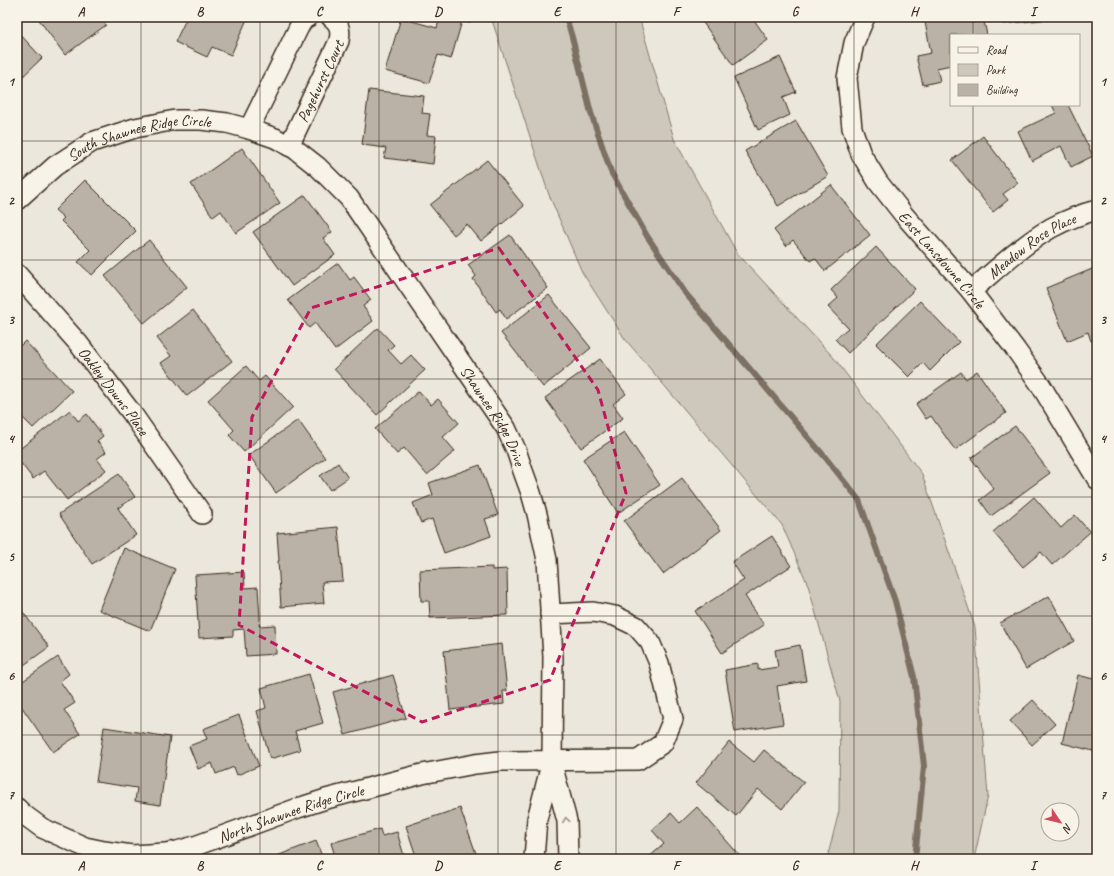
<svg xmlns="http://www.w3.org/2000/svg" width="1114" height="876" viewBox="0 0 1114 876" font-family="Caveat,sans-serif">
  <rect width="100%" height="100%" fill="#ece7dc"/>
  <filter id="ink" filterUnits="userSpaceOnUse"><feTurbulence type="fractalNoise" baseFrequency=".025" numOctaves="2"/><feDisplacementMap in="SourceGraphic" scale="8" xChannelSelector="R" yChannelSelector="G"/><feConvolveMatrix kernelMatrix="1 2 1 2 8 2 1 2 1" color-interpolation-filters="sRGB"/></filter>
  <g filter="url(#ink)">
    <path fill="#cec8bc" stroke="#84796d" d="M491 17H639L674 139 737 253 834 358 922 474 975 627 988 796 974 859H827L839 811 840 701 808 585 782 525 625 339 582 272 549 195Z"/>
    <g fill="none" stroke-linecap="round" stroke-linejoin="round">
      <path stroke="#7c7064" stroke-width="6" d="M566 17 572 37 591 113 611 172 647 236 686 294 825 457 859 500 895 601 914 677 924 766 915 859"/>
    </g>
    <path fill="#bab2a7" stroke="#3b2a1e" d="M37 17H100L106 25 65 55Z
      M187 17H248L231 55 212 47 207 57 175 42Z
      M440 17H472L470 23 462 21 451 59 438 55 429 83 385 71 401 18 437 28Z
      M699 17H752L768 40 733 65Z
      M924 17H983L987 35H951V65L937 68 940 81 923 85 916 56 931 53Z
      M1002 17H1060V18L1003 24Z
      M17 31 42 58 17 82Z
      M780 57 796 92 783 97 790 115 758 130 734 78Z
      M369 90 424 96 422 113 430 114 427 135 436 136 433 164 384 158 386 148 362 145Z
      M1052 105H1068L1093 156 1071 167 1061 146 1032 161 1018 131 1056 113Z
      M796 121 828 176 778 206 745 151Z
      M983 136 1018 183 1003 194 1008 200 993 212 952 160Z
      M242 148 280 203 236 233 221 211 213 217 191 184Z
      M487 160 524 206 481 241 467 224 454 235 430 205Z
      M85 180 136 231 92 275 78 262 90 250 61 221 64 218 55 210Z
      M831 185 870 235 825 271 815 258 810 261 793 240 786 246 774 230Z
      M305 195 332 232 323 238 335 255 292 286 253 232Z
      M510 235 548 288 506 319 500 309 496 312 473 279 476 276 468 265Z
      M149 240 187 287 144 323 105 276Z
      M876 247 915 289 848 353 835 339 848 328 828 307 838 298 831 290Z
      M338 263 350 280 354 277 371 300 363 306 373 321 335 350 315 323 309 328 288 300Z
      M1097 267V338L1091 341 1088 332 1067 341 1046 288Z
      M549 295 591 348 543 387 501 333Z
      M920 301 959 342 930 371 923 363 909 377 876 344Z
      M193 310 232 361 187 396 161 363 171 356 157 338Z
      M378 328 394 345 388 350 401 364 411 355 425 370 377 415 334 369Z
      M25 341 72 391 33 428 17 412V349Z
      M600 359 626 394 613 404 623 418 581 448 545 398Z
      M246 366 259 381 265 376 293 407 244 452 229 435 234 430 208 400Z
      M977 371 1006 413 955 450 931 416 926 419 916 404 961 372 966 379Z
      M419 391 431 405 438 399 459 423 443 437 455 451 427 475 404 448 397 454 375 429Z
      M70 410 78 421 87 414 103 436 97 441 106 452 97 459 106 470 67 500 44 471 33 479 17 458V451Z
      M298 420 325 458 276 493 249 455Z
      M1015 426 1050 473 991 516 980 500 994 489 971 458Z
      M624 432 660 485 618 513 583 459Z
      M338 463 348 478 330 490 320 476Z
      M480 465 498 515 485 519 491 536 444 553 432 519 421 523 413 503 433 495 429 483Z
      M119 474 135 497 118 508 136 535 92 564 59 514Z
      M682 478 721 530 663 574 624 521Z
      M1034 497 1061 528 1075 515 1090 532 1052 565 1041 552 1023 567 993 532Z
      M338 527 343 581 322 582 324 603 281 607 278 561H279L277 533Z
      M772 536 791 566 745 596 764 625 722 653 695 611 744 580 732 562Z
      M124 548 175 569 150 631 99 610Z
      M492 567V570L507 569 508 615 430 618 429 601H421L420 570Z
      M244 572 245 588 258 587 260 618 259 626 275 625 276 654 246 656 244 629 233 630V636L199 638 195 575Z
      M1049 596 1074 641 1026 669 1000 623Z
      M17 604 49 647 17 670Z
      M502 644 507 691H503L504 704 450 710 444 651Z
      M800 645 806 681 777 686 783 724 735 732 725 670 758 664V670L778 667 775 650Z
      M58 657 69 674 60 681 75 703 64 710 80 734 53 752 17 700V685Z
      M309 674 323 723 295 731 300 750 270 759 257 711 266 708 261 688Z
      M393 675 406 718 345 735 333 692Z
      M1078 675 1097 680V752L1062 743Z
      M1033 700 1055 724 1032 745 1010 721Z
      M239 715 259 766 237 775 234 767 216 774 212 763 198 769 189 746 207 739 203 729Z
      M104 727 170 737 160 805 135 801 137 788 96 782Z
      M729 742 754 762 764 750 804 782 782 809 758 789 736 816 696 783Z
      M697 807 740 856 737 859H647L664 844 652 830 671 813 680 823Z
      M460 808 478 859H417L406 826Z
      M380 829 382 836 397 832 405 859H336L331 843Z
      M316 841 323 859H269Z"/>
    <g fill="none" stroke-linecap="round" stroke-linejoin="round">
      <g stroke="#3b2a1e" stroke-width="22">
        <g id="minor">
          <path id="s1" d="M865 17 854 43 847 78 852 128 861 154 878 182 904 215 971 291 1016 350 1040 384 1097 479"/>
          <path d="M249 129 300 25 304 19 308 17"/>
          <path id="s2" d="M289 146 339 41C341 31 340 23 331 17"/>
          <path id="s3" d="M17 200 55 166 92 142 135 128 175 120H201L227 123 249 129 275 138 295 149 318 167 349 198 506 428 516 450 523 471 531 493 537 514 547 560 553 657 552 761 537 819 534 859"/>
          <path id="s4" d="M17 274 78 343 131 412 202 514"/>
          <path id="s5" d="M971 291C997 269 1022 245 1051 228 1066 220 1081 214 1097 210"/>
          <path d="M552 764 567 821 568 859"/>
          <path id="s6" d="M17 808 23 814 42 828 85 847 104 851 132 855 165 853 177 851 195 846 298 808 326 799 422 774 475 764 500 761 638 760 663 743 673 719 659 663 650 642 636 626 615 616 593 612 550 614"/>
        </g>
      </g>
      <use href="#minor" stroke="#f7f3e8" stroke-width="19"/>
    </g>
    <defs><path id="oneway-chevron" d="M-2-3.5L2.5 0L-2 3.5" fill="none" stroke-width="1.6" stroke-linecap="round" stroke-linejoin="round"/></defs>
    <use stroke="#998e83" href="#oneway-chevron" transform="translate(566 820) rotate(-98)"/>
  </g>
  <path fill="none" stroke="#c2185b" stroke-width="3" stroke-dasharray="8 5" stroke-linejoin="round" d="M499 248 598 390 626 493 550 680 422 722 239 625 252 417 311 308Z"/>
  <path fill="none" stroke="#3b2a1e" stroke-width="1" stroke-opacity="0.55" d="M141 17V859M260 17V859M379 17V859M498 17V859M616 17V859M735 17V859M854 17V859M973 17V35M973 105V859M17 141H1097M17 260H1097M17 379H1097M17 497H1097M17 616H1097M17 735H1097"/>
  <g text-anchor="middle" stroke-width="3.5" stroke-linejoin="round" paint-order="stroke">
    <g font-size="16" fill="#3b2a1e" stroke="#f7f3e8">
      <text dy="6" stroke="none"><textPath href="#s2" startOffset="72">Pagehurst Court</textPath></text>
      <text dy="6" stroke="none"><textPath href="#s3" startOffset="142">South Shawnee Ridge Circle</textPath></text>
      <text dy="6" stroke="none"><textPath href="#s5" startOffset="76">Meadow Rose Place</textPath></text>
      <text dy="6" stroke="none"><textPath href="#s1" startOffset="275">East Lansdowne Circle</textPath></text>
      <text dy="6" stroke="none"><textPath href="#s4" startOffset="152">Oakley Downs Place</textPath></text>
      <text dy="6" stroke="none"><textPath href="#s3" startOffset="641">Shawnee Ridge Drive</textPath></text>
      <text dy="6" stroke="none"><textPath href="#s6" startOffset="292">North Shawnee Ridge Circle</textPath></text>
    </g>
  </g>
  <rect width="1114" height="876" fill="none" stroke="#f7f3e8" stroke-width="44"/>
  <rect x="950" y="34" width="130" height="72" fill="#f7f3e8" stroke="#aca397"/>
  <rect x="958" y="47" width="20" height="6" fill="#f7f3e8" stroke="#aca397"/>
  <text x="986" y="54" font-size="12" fill="#3b2a1e">Road</text>
  <rect x="958" y="64" width="20" height="12" fill="#cec8bc" stroke="#aca397"/>
  <text x="986" y="74" font-size="12" fill="#3b2a1e">Park</text>
  <rect x="958" y="84" width="20" height="12" fill="#bab2a7" stroke="#aca397"/>
  <text x="986" y="94" font-size="12" fill="#3b2a1e">Building</text>
  <g transform="translate(1060 822) rotate(125)"><circle r="19" fill="#f7f3e8" stroke="#aca397"/>
  <path d="M0-3L7 15L0 10L-7 15Z" fill="#d1495b"/>
  <text y="-6" font-size="11" font-weight="bold" text-anchor="middle" fill="#3b2a1e">N</text>
  </g>
  <rect x="22" y="22" width="1070" height="832" fill="none" stroke="#3b2a1e" stroke-width="1.5"/>
  <g font-size="13" text-anchor="middle" font-weight="bold" fill="#3b2a1e">
    <text x="81" y="16">A</text>
    <text x="200" y="16">B</text>
    <text x="319" y="16">C</text>
    <text x="438" y="16">D</text>
    <text x="557" y="16">E</text>
    <text x="676" y="16">F</text>
    <text x="795" y="16">G</text>
    <text x="914" y="16">H</text>
    <text x="1033" y="16">I</text>
    <text x="11" y="86">1</text>
    <text x="1103" y="86">1</text>
    <text x="11" y="205">2</text>
    <text x="1103" y="205">2</text>
    <text x="11" y="324">3</text>
    <text x="1103" y="324">3</text>
    <text x="11" y="443">4</text>
    <text x="1103" y="443">4</text>
    <text x="11" y="561">5</text>
    <text x="1103" y="561">5</text>
    <text x="11" y="680">6</text>
    <text x="1103" y="680">6</text>
    <text x="11" y="799">7</text>
    <text x="1103" y="799">7</text>
    <text x="81" y="870">A</text>
    <text x="200" y="870">B</text>
    <text x="319" y="870">C</text>
    <text x="438" y="870">D</text>
    <text x="557" y="870">E</text>
    <text x="676" y="870">F</text>
    <text x="795" y="870">G</text>
    <text x="914" y="870">H</text>
    <text x="1033" y="870">I</text>
  </g>
</svg>
